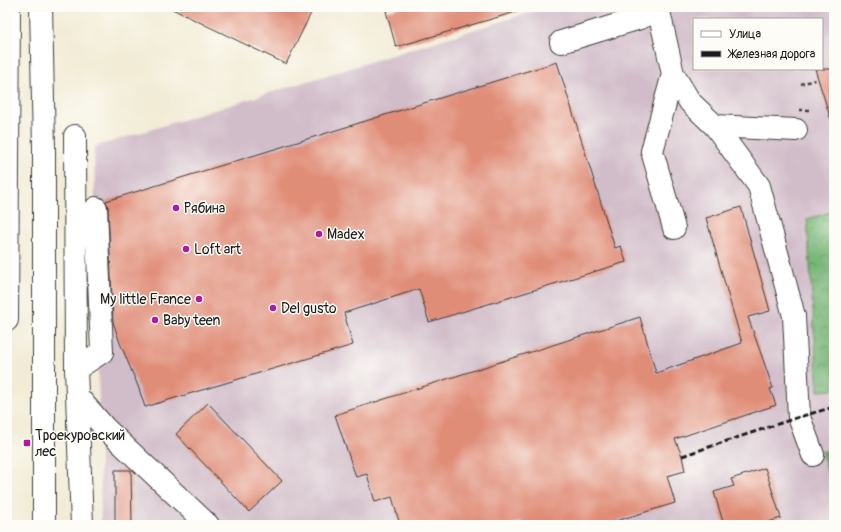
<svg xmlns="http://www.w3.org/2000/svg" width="841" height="532" viewBox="0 0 841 532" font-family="Pangolin,sans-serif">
  <defs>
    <pattern id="forest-crowns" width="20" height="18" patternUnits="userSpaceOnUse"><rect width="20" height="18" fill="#76b474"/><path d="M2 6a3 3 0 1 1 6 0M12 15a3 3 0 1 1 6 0" fill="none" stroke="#60925e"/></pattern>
  </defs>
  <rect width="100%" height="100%" fill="#fdfcf7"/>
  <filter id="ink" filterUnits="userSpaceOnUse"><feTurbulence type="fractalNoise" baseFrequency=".025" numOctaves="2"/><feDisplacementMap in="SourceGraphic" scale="8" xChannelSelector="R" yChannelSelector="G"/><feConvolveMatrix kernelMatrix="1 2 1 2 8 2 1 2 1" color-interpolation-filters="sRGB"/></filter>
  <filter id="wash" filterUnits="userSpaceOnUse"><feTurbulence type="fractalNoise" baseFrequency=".012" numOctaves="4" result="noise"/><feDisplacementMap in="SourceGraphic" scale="16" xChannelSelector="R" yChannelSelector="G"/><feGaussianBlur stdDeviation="0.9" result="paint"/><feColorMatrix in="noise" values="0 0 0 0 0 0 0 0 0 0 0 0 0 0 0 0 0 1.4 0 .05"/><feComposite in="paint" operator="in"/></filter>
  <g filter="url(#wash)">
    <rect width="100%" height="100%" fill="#f2ecd6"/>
    <path fill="#d1bdc9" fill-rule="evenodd" d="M548 7H834V525H101L94 147ZM694 19H822V69H694Z"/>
    <path fill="url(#forest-crowns)" stroke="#496848" d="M834 211V390L818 391 807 219Z
      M834 448V492L821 452Z"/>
    <g id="blocks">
      <path fill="#e08d78" d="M168 7H314L286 64Z
        M400 7H519V11L396 47 386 11Z
        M557 62 615 248 621 246 626 262 429 322 419 289 344 313 353 345 145 407 138 386 120 343 113 322 108 207 106 201Z
        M815 69H834V119L831 120Z
        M741 207 770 311 748 317 773 388 770 389 776 405 675 439 682 456 685 471 667 476 675 503 603 525H523L522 521 508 525H400L392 497 375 502 367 474 356 477 335 415 640 317 656 373 742 343 706 218Z
        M208 403 282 481 249 512 176 434Z
        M765 468 781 518 759 525H747L745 521 733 525H724L714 492 734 486 731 479Z
        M115 470H131L132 525H115Z"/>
    </g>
  </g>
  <g filter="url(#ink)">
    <use href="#blocks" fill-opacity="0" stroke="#3c3b38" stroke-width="1"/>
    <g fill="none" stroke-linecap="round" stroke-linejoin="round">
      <g stroke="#3c3b38" stroke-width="24">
        <path id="minor" d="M658 7 673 74 652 151 674 228
          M561 42 640 18 659 10
          M673 74 690 102 715 126 796 130
          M715 126 759 186 794 316 799 417 813 455
          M75 136 76 369 82 525
          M76 369 102 352 96 208
          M77 396 105 428 208 525"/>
      </g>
      <g stroke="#3c3b38" stroke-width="24">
        <path id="major" d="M41 7 44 148V391
          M7 320 9 7"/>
      </g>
      <path stroke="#3c3b38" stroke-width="2.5" stroke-dasharray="3 3" stroke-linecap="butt" d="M801 84 818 79
        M800 110H810
        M831 483 834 482"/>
      <use href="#minor" stroke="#fff" stroke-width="22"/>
      <use href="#major" stroke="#fff" stroke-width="22"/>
      <path stroke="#1c1c1c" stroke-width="3" stroke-dasharray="6 3" stroke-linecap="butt" d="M682 456 799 417 834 407"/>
      <g stroke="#3c3b38" stroke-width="24" stroke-linecap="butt">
        <path id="major-bridge" d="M44 525V391"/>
      </g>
      <use href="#major-bridge" stroke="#fff" stroke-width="22"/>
    </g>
  </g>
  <g fill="#b5179e" stroke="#fdfcf7" stroke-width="1.5">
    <circle cx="176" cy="208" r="4"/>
    <circle cx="319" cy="234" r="4"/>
    <circle cx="186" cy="249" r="4"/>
    <circle cx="199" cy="299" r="4"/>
    <circle cx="273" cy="308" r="4"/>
    <circle cx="155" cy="320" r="4"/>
    <rect x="23" y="439" width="8" height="8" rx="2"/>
  </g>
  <g text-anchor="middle" stroke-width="3" stroke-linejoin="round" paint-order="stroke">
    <g font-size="14" fill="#1c1c1c" stroke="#fdfcf7" text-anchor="start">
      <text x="184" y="213">Рябина</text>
      <text x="327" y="239">Madex</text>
      <text x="194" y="254">Loft art</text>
      <text x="191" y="304" text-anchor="end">My little France</text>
      <text x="281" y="313">Del gusto</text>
      <text x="163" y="325">Baby teen</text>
      <text x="35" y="440">Троекуровский<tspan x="35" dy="16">лес</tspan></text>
    </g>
  </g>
  <rect width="841" height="532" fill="none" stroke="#fdfcf7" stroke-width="24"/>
  <rect x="693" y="18" width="130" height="52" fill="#fdfcf7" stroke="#a3a29f"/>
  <rect x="701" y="31" width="20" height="6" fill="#ffffff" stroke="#a3a29f"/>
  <text x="729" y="38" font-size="12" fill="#1c1c1c">Улица</text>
  <rect x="701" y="51" width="20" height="6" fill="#1c1c1c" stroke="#a3a29f"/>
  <text x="729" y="58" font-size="12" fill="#1c1c1c">Железная дорога</text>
</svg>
